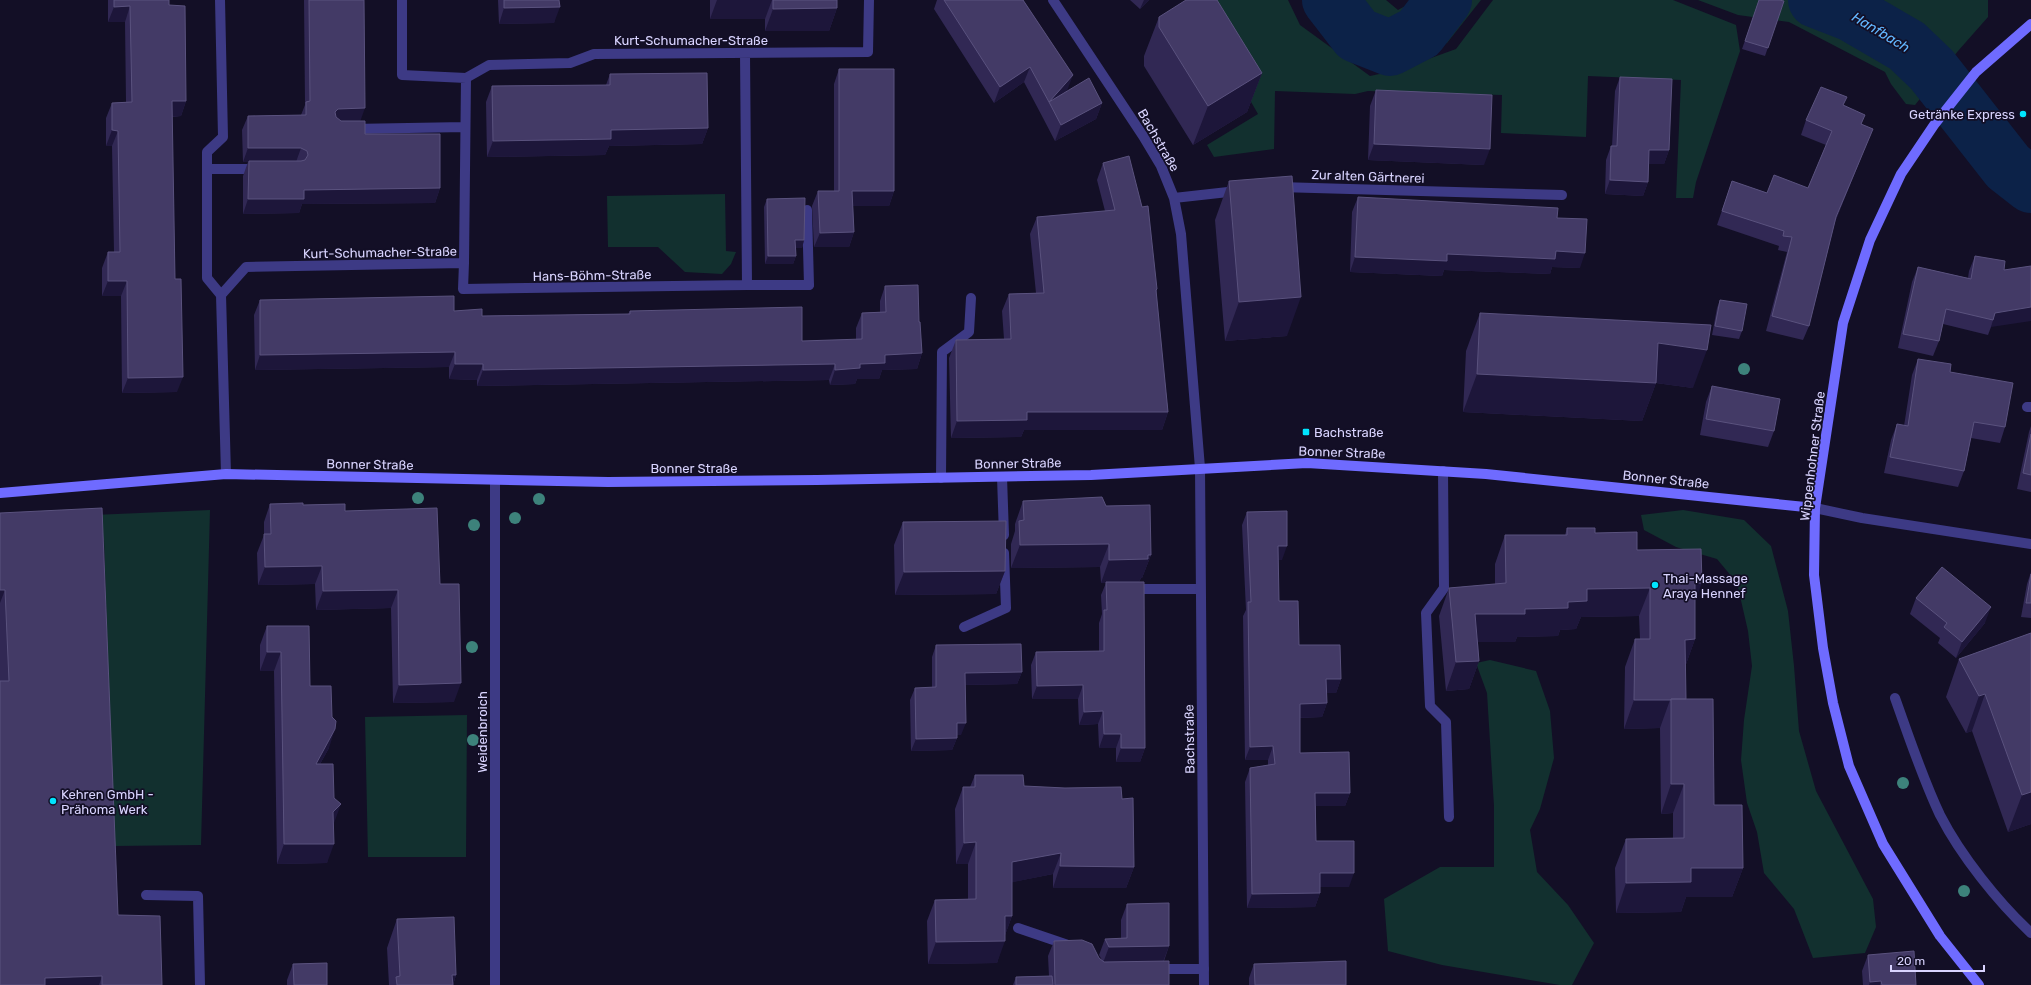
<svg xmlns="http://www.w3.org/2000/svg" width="2031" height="985" viewBox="0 0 2031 985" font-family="Rubik,sans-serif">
  <rect width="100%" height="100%" fill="#130f26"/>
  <path fill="#12302f" d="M1202 0H1288L1300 25 1370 76 1398 70 1456 49 1493 0H1673L1736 25 1740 51 1696 182 1693 198H1676L1681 80 1588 76 1586 137 1501 133 1502 95 1368 91 1355 94 1275 91 1274 149 1214 157 1207 145 1258 114 1239 81Z
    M1302 0H1386L1398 10 1416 0H1481L1447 43 1381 68 1309 18Z
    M1698 0H1988V17L1958 51 1915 105 1906 104 1891 84 1885 72 1789 22 1738 15Z
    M725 194 726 251 736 252 731 264 722 274 685 272 658 247H608L607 196Z
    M210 510 201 845 114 846 104 540 0 543V519Z
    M1683 510 1744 520 1771 546 1788 611 1794 666 1799 731 1816 791 1873 899 1876 927 1865 953 1813 958 1794 909 1764 873 1757 832 1747 803 1741 760 1744 720 1752 666 1748 631 1737 583 1717 559 1676 547 1644 530 1641 515Z
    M1490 660 1536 671 1550 711 1554 758 1540 809 1530 830 1537 872 1568 905 1594 943 1572 985H1560L1442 965 1388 951 1384 899 1440 867H1494V806L1487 693 1476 663Z
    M467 715 466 857H368L365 717Z"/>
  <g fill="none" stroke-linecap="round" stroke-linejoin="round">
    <path stroke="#0c2248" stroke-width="56" d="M1330 0 1357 35 1390 48 1419 33 1444 0
      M1816 0 1852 14 1907 46 1932 70 2008 167 2031 185"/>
    <path stroke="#3d3a85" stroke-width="10" d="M207 169H259
      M807 210 809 285
      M2027 407H2031
      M1443 471 1444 588 1426 613 1430 706 1446 722 1449 817
      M1002 477 1004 535
      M941 478 942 352 969 332 971 298
      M1132 589H1200
      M964 627 1006 608 1004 553
      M146 895 198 896 200 985
      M1018 928 1068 945
      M1156 969H1204"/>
    <path stroke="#3d3a85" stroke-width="10" d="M220 0 223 137 207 152V278L221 295 246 267 464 263 466 78
      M402 0V75L466 78 489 65 570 63 594 54 868 52 869 0
      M1053 0 1143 136 1161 166 1174 198 1181 234 1200 468 1204 985
      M745 54 747 285H809
      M351 129 465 127
      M1279 187 1562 195
      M1174 198 1237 191
      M464 263 463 289 747 285
      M221 295 226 474
      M495 480V985
      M1815 508 1862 518 2031 544
      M1895 698C1909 737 1922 777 1940 815 1961 856 1998 902 2031 933"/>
    <path stroke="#6f6bff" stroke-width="10" d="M0 493 226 474 608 482 817 480 1091 475 1307 463 1486 474 1815 508
      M1979 985 1940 936 1883 844 1849 766 1833 703 1823 648 1814 575 1815 508 1843 323 1870 240 1901 174 1934 125 1976 72 2031 24"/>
  </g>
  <g fill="#3d827b">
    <circle cx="1744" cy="369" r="6"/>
    <circle cx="418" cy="498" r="6"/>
    <circle cx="539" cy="499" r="6"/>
    <circle cx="515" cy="518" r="6"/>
    <circle cx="474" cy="525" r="6"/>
    <circle cx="472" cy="647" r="6"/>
    <circle cx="473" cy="740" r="6"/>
    <circle cx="1903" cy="783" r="6"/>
    <circle cx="1964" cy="891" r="6"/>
  </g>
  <path fill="#312854" d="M108 0H169V5L186 101 181 116 172 117 177 392 122 393 121 296H102V268L108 252H114L112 146H106V118L112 103 126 102 125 22H108Z
    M304 0H364L360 121 365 134 440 188 435 203 302 204 299 213 243 214V176L248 162H243L242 130 248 116 301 115 305 105Z
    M498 0H559L554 23 499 24Z
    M710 0H837V8L829 31H765V19H710Z
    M937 0H1023L1067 91 1102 103 1096 119 1055 141 1043 118 1044 117 1043 118 1024 82 994 103 934 9Z
    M1130 0H1149L1140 9Z
    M1759 0 1784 1 1765 56 1742 49Z
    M1159 17 1262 73 1247 112 1193 145 1144 66V56Z
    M839 69 894 191 889 206H853L854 232 849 247H814L812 206 818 191H834V84Z
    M610 74 708 128 702 144 609 146 605 155 487 157 486 102 492 86 606 85Z
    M1620 77 1669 150 1664 164H1649L1648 182 1643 196 1605 194 1606 160 1611 146H1612L1615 91Z
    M1376 90 1484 165 1368 160 1370 106Z
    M1844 106 1862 124 1867 143 1835 222 1809 326 1803 340 1766 331 1787 252 1778 250 1779 246 1717 225 1732 181 1767 193 1808 188 1826 145 1801 135 1806 120Z
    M1103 163 1157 289 1156 293 1168 412 1162 430H1024L1021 437 951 438 949 358 956 340 1004 339 1002 311 1009 294 1036 293 1030 234 1037 217 1105 211 1097 180Z
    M1229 181 1287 336 1225 341 1215 220Z
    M1358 197 1557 218 1580 268 1552 267 1550 274 1444 270 1442 276 1350 272 1352 212Z
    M767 199 804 240 802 248H796V256L793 264H765L764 207Z
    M1975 256 2004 270 2031 266 1991 327 1988 335 1943 324 1939 341 1933 356 1898 348 1912 282 1918 267 1968 278 1969 271Z
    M885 286 919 322 922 353 917 369 882 370 879 379H857L855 384 830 385 829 380 477 386V380L449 379V367L255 370 254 315 260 300 454 311 482 316 628 314 630 311 802 341 856 340V328L862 313 880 312V301Z
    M1720 300 1742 331 1739 339 1712 335 1717 308Z
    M1480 313 1693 388 1656 383 1642 421 1463 412 1466 351Z
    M1918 359 1950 372 2005 427 2000 443 1971 438 1964 471 1958 487 1884 473 1891 440 1897 424 1904 426 1912 375Z
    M1712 386 1774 431 1768 447 1700 435 1706 402Z
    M2031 426V492L2017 489 2029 432Z
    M1023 501 1106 506 1151 555 1142 578H1141L1139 582 1145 748 1140 762H1116V748H1099L1098 724 1079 725 1078 699H1032L1031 665 1036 652 1099 651V623L1102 614 1101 595 1106 583H1101L1100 567 1011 568V544L1015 531V524Z
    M270 504 303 505 345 511 440 584 454 702 393 703 391 608 316 610 315 584 258 585 257 553 264 535V522Z
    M1247 512 1282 560H1278L1279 601 1299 645 1341 679 1336 693H1327V703L1322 717 1300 718V753L1350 793 1345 806H1316V841L1349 887H1320V893L1315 907 1247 908 1245 782 1250 768 1268 765V760H1245L1243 616 1246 610 1242 525Z
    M0 513 118 915 162 985H0Z
    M903 522 1005 571 996 594 895 595 894 545Z
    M1567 528 1595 533 1637 550 1695 601V639L1685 667 1686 699 1714 805 1743 868 1732 897H1686L1681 912 1616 913 1615 868 1626 839 1673 838V813L1661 814 1660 728 1624 729 1625 667 1635 639H1640L1639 616 1581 617 1576 629 1560 630 1558 636 1517 637 1515 642H1478L1479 661 1469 689 1446 691 1439 616 1449 588 1495 584V564L1505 535H1565Z
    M2031 572V618L2021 617 2027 584Z
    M1916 598 1985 623 1956 658 1938 643 1940 638 1910 614Z
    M267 626 310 686 329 748 320 764 334 823V824L327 863 277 864 274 671H260V645Z
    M2031 633V824L2008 832 1972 731 1966 733 1946 697 1959 659Z
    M936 645 1022 672 1017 684 965 685 961 735H957V738L952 750 911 751 910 700 915 688H932V657Z
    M975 775 1024 786 1122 799 1134 867 1126 888H1053V874L1012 882V916L1005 935 997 963 928 964 927 921 935 900 968 899V864H956L955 809 963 787H970Z
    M1127 904 1169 946 1164 961 1169 985H1013L1016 977 1049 976 1048 956 1054 941 1099 958 1102 960 1099 955 1105 939H1121V920Z
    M397 919 456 975 453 985H389L387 948Z
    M1868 955 1916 985H1863L1862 971Z
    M293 964 327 985H287V980Z
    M1254 964 1346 985H1249V978Z"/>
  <path fill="#1d163a" d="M717 0H772L765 19H710Z
    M1144 0H1149L1140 9Z
    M130 6 125 22H108L114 7Z
    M560 7 554 23 499 24 504 8Z
    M837 8 829 31H765L773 9Z
    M1030 67 1024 82 994 103 1000 87Z
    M1262 73 1247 112 1193 145 1208 106Z
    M1073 75 1067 91 1049 102 1043 118 1049 102Z
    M172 101H186L181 116 166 117Z
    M1102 103 1096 119 1055 141 1061 125Z
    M365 108 360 122 333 123 335 112 338 109Z
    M708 128 702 144 609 146 605 155 487 157 493 141 611 130Z
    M1873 129 1867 143 1831 232 1836 217Z
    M112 130 118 131 112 146H106Z
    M1374 144 1490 149 1484 165 1368 160Z
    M248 148H301L296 162 249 161 248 162H243Z
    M1649 150H1669L1664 164H1644Z
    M1610 180 1648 182 1643 196 1605 194Z
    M440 188 435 203 302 204 299 213 243 214 248 199 304 190Z
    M852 191H894L889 206H847Z
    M854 232 849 247H814L820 233Z
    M795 240H804L802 248H792Z
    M1556 251 1585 253 1580 268 1552 267 1550 274 1444 270 1442 276 1350 272 1355 257Z
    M768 256H796L793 264H765Z
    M108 281H127L121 296H102Z
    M1301 297 1287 336 1225 341 1239 302Z
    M2031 307V321L1991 327 1995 313Z
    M1658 343 1707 350 1693 388 1656 383 1642 421 1463 412 1477 374Z
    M455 352 449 367 255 370 260 355Z
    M922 353 917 369 882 370 879 379H857L855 384 830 385 835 370 860 364 885 355Z
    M455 364H483L477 380 449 379Z
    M835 364 829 380 477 386 483 370Z
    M183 377 177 392 122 393 128 378Z
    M1027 412H1168L1162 430H1024L1021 437 951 438 957 421Z
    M1109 544 1100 567 1011 568 1020 545Z
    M1278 546H1287L1282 560H1273Z
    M1148 555H1151L1142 578H1141L1139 582H1106V583H1101L1109 560Z
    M322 566 315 584 258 585 265 567Z
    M1005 571 996 594 895 595 904 572Z
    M1695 583H1702L1691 611Z
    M1650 588 1639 616 1581 617 1576 629 1560 630 1558 636 1517 637 1515 642H1465L1475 614 1525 609 1568 602 1587 589Z
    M0 590H5L0 603Z
    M398 590 391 608 316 610 323 591Z
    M1991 607 1985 623 1956 658 1962 642Z
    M1695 639 1685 667V640Z
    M267 652H281L274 671H260Z
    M1479 661 1469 689 1446 691 1456 662Z
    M1022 672 1017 684 960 685 965 673Z
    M1326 679H1341L1336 693H1321Z
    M461 683 454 702 393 703 399 685Z
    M1083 685 1078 699H1032L1037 686Z
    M1985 694 1972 731 1966 733 1979 696Z
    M1634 700H1670L1660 728 1624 729Z
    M1327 703 1322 717 1295 718 1300 704Z
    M1103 711 1098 724 1079 725 1084 712Z
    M957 723H966L961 735H952Z
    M335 729 329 748 309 783 316 764Z
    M1104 734H1121L1116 748H1099Z
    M957 738 952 750 911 751 916 739Z
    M1273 746 1268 760H1245L1250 747Z
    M1121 748H1145L1140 762H1116Z
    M1671 784H1684L1673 813 1661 814Z
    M2031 792V824L2008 832 2022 795Z
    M1315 793H1350L1345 806H1310Z
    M341 804 334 823 326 831 333 812Z
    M976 842 968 864H956L964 843Z
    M284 844H334L327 863 277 864Z
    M1061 853 1053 874 1004 884 1012 862Z
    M1060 866 1134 867 1126 888H1053Z
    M1691 868H1743L1732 897H1686L1681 912 1616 913 1626 883Z
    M1320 873H1354L1349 887H1315Z
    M1320 893 1315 907 1247 908 1252 894Z
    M1005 916H1012L1004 938Z
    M1005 941 997 963 928 964 936 942Z
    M1169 946 1163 962 1103 963 1109 947Z
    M452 975H456L453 985Z
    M102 976 99 985H42L45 978Z
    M1881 981 1880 985H1869L1870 982Z"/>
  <path fill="#433a66" stroke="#5a527e" d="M114 0H169V5L185 6 186 101H172L175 279H181L183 377 128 378 127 281H108V252H120L118 131 112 130V103L132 102 130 6 114 7Z
    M309 0H364L365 108 338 109 335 112 336 117 341 121H365V134H440V188L304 190V199H248L249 161H301L305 160 308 155 307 151 301 148H248V116L306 115V102L310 101Z
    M504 0H559L560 7 504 8Z
    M773 0H837V8L773 9Z
    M944 0H1023L1073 75 1049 102 1030 67 1000 87Z
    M1186 0H1217L1262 73 1208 106 1159 27V17Z
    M1759 0H1779L1784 1 1768 48 1745 41Z
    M839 69H894V191H852L854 232 820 233 818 191H839Z
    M707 73 708 128 611 130V139L493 141 492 86 610 85V74Z
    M1620 77 1672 79 1669 150H1649L1648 182 1610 180 1611 146H1617Z
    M1089 78 1102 103 1061 125 1049 102Z
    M1821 87 1847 97 1843 105 1865 115 1861 124 1873 129 1836 217 1809 326 1772 316 1792 237 1783 236 1784 231 1722 211 1732 181 1767 193 1774 175 1808 188 1832 131 1806 120Z
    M1376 90 1492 95 1490 149 1374 144Z
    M1129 156 1142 207 1148 206 1157 289 1156 290 1168 412H1027V420L957 421 956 340 1011 339 1009 294 1044 293 1037 217 1115 210 1103 163Z
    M1292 176 1301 297 1239 302 1229 181Z
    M1358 197 1558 208 1557 218 1587 219 1585 253 1556 251 1555 259 1447 254V261L1355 257Z
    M805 198 804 240H795L796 256H768L767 199Z
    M1975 256 2005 261 2004 270 2031 266V307L1995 313 1993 320 1946 309 1939 341 1903 334 1918 267 1971 279Z
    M918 285 919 322H920L922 353 885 355V363L860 364V368L835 370V364L483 370V364H455V352L260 355V300L454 296V311L482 309V316L630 314V311L802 307V341L862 339V313L886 312 885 286Z
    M1720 300 1747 304 1742 331 1715 326Z
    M1480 313 1711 325 1707 350 1658 343 1656 383 1477 374Z
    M1918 359 1951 364 1950 372 2013 383 2005 427 1974 422 1964 471 1890 457 1897 424 1908 426Z
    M1712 386 1780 399 1774 431 1706 419Z
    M2031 434V475L2023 473Z
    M1102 497 1106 506 1150 505 1151 555H1148V559L1109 560V544L1020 545 1019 521 1024 520 1023 501Z
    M303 503V505L345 504V511L437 508 440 584H459L461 683 399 685 398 590 323 591 322 566 265 567 264 534H271L270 504Z
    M102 508 118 915 160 916 162 985H102V976L45 978V985H0V681H9L5 590H0V513Z
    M1287 511V546H1278L1279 601H1298L1299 645H1340L1341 679H1326L1327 703 1300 704V753L1349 752 1350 793H1315L1316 841H1354V873H1320V893L1252 894 1250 768 1275 764 1273 746 1250 747 1248 602H1251L1247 512Z
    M1006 521 1005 571 904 572 903 522Z
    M1567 528H1595V533L1637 532V550L1701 549 1702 583H1695V639L1685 640 1686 699H1671V700H1634L1635 639H1650V588L1587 589V601L1568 602V608L1525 609V614H1475L1479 661 1456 662 1449 588 1506 583 1505 535H1567Z
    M1942 567 1991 607 1962 642 1944 627 1947 623 1916 598Z
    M2031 574V603H2026Z
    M1106 582H1144L1145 748H1121V734H1104L1103 711 1084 712 1083 685 1037 686 1036 652 1104 651V610H1107Z
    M267 626H309L310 686H331L332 717 336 721 335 729 316 764H333L334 798 341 804 333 812 334 844H284L281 652H267Z
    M2031 633V792L2022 795 1985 694 1979 696 1959 659Z
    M1021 644 1022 672 965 673 966 723H957V738L916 739 915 688 936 687V645Z
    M1671 699H1713L1714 805H1742L1743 868H1691V882L1626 883V839L1684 838V784H1671Z
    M975 775H1023L1024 786 1065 788 1121 787 1122 799 1133 798 1134 867 1060 866 1061 853 1012 862V916H1005V941L936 942 935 900 976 899V842L964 843 963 787H975Z
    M1169 903V946L1109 947 1105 939 1127 938V904Z
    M454 917 456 975H452L453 985H397L396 977 400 976 397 919Z
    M1082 940 1092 944 1099 958 1104 962 1169 961V985H1055L1054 941Z
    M1914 951 1916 985H1882L1881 981 1870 982 1868 955Z
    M1346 961V985H1255L1254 964Z
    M327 963V985H294L293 964Z
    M1052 976 1053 985H1016V977Z"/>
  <g fill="#00e5ff" stroke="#130f26" stroke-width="1.5">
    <circle cx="2023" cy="114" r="4"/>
    <rect x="1302" y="428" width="8" height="8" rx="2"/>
    <circle cx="1655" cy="585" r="4"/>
    <circle cx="53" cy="801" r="4"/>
  </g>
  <g text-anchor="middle" stroke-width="3.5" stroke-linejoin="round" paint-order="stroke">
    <g font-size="13" fill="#d9d4ff" stroke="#130f26">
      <text x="691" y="45">Kurt-Schumacher-Straße</text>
      <text transform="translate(1159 140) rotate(60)" y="5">Bachstraße</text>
      <text transform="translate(1368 176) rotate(2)" y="5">Zur alten Gärtnerei</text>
      <text transform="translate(380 252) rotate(-1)" y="5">Kurt-Schumacher-Straße</text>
      <text transform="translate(592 275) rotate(-1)" y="5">Hans-Böhm-Straße</text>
      <text transform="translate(1342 452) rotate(2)" y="5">Bonner Straße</text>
      <text transform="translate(1812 456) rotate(-83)" y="5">Wippenhohner Straße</text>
      <text transform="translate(1018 463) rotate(-1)" y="5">Bonner Straße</text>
      <text transform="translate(370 464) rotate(1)" y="5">Bonner Straße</text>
      <text x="694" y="473">Bonner Straße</text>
      <text transform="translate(1666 479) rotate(6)" y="5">Bonner Straße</text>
      <text transform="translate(482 732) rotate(-90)" y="5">Weidenbroich</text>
      <text transform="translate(1189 739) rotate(-91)" y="5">Bachstraße</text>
    </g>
    <g font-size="13" fill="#d9d4ff" stroke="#130f26" text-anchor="start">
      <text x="2015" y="119" text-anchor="end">Getränke Express</text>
      <text x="1314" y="437">Bachstraße</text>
      <text x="1663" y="583">Thai-Massage<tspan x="1663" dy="15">Araya Hennef</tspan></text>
      <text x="61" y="799">Kehren GmbH -<tspan x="61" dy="15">Prähoma Werk</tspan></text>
    </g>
    <g font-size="14" font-style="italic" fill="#62b6ff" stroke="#130f26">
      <text transform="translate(1881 32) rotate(31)" y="5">Hanfbach</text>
    </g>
  </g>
  <path d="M1891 965v6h93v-6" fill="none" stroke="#d9d4ff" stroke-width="2"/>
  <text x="1897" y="965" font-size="12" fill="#d9d4ff" stroke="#130f26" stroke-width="3" paint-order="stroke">20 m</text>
</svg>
